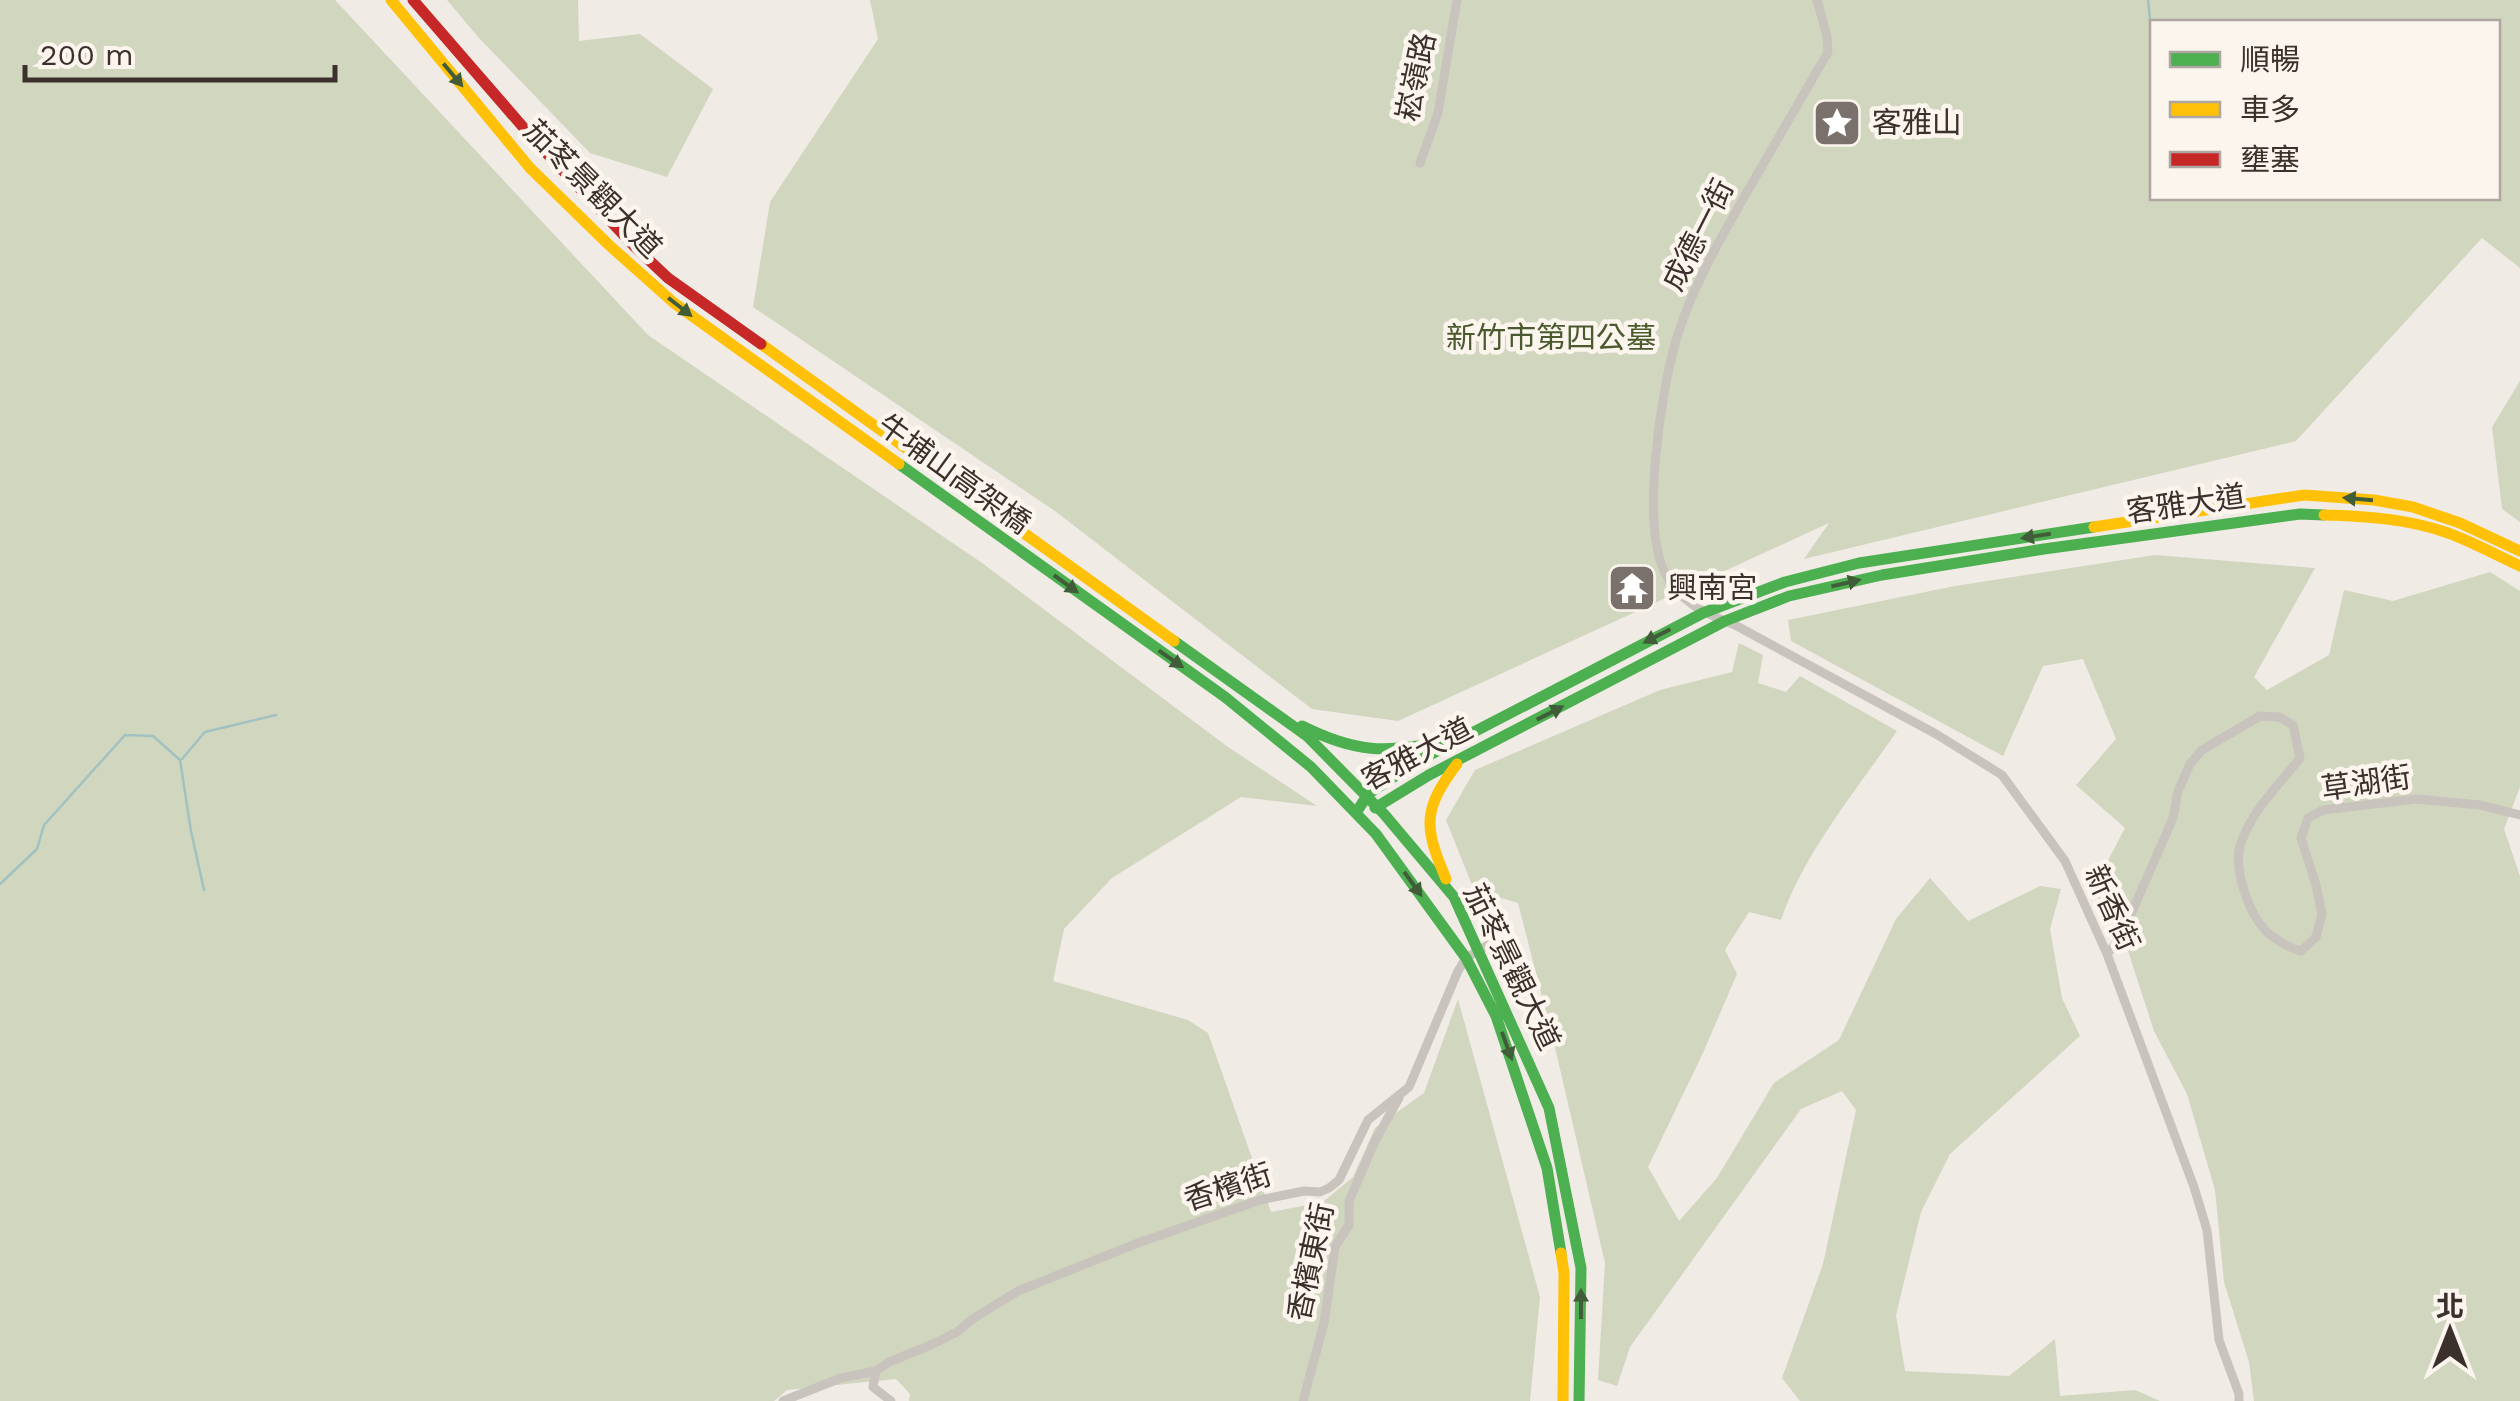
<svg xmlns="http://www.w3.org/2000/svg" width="2520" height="1401" viewBox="0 0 2520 1401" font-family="'Work Sans','Noto Sans TC',sans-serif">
  <rect width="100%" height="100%" fill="#f0ebe5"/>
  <path fill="#d1d6bf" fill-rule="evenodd" d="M0 0H335L648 335 982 563 1228 747 1317 806 1241 797 1112 878 1064 929 1053 981 1188 1020 1208 1033 1271 1212 1323 1202 1353 1177 1375 1128 1424 1093 1458 999 1540 1297 1530 1401H909L910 1394 896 1379 787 1390 774 1401H0Z
    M447 0H578L579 41 640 34 713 89 667 177 590 153 479 38Z
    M870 0H2520V268L2482 238 2296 441 1804 559 1829 523 1398 721 1312 709 1055 511 753 307 770 202 878 39ZM2152 22H2498V198H2152Z
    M2520 381V522L2502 509 2492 427Z
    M2155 555 2315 568 2254 677 2267 690 2329 655 2344 590 2393 601 2490 572 2520 591V787L2504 829 2520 876V1401H2254L2249 1362 2224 1282 2215 1190 2187 1094 2154 1031 2128 951 2093 889 2125 828 2076 785 2116 739 2083 659 2043 666 2003 756 1791 641 1788 620 1955 586Z
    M1739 643 1763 655 1758 683 1786 692 1800 676 1897 731C1856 791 1805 851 1781 920L1749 912 1725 950 1737 974 1702 1055 1648 1167 1679 1221 1717 1178 1774 1083 1839 1040 1896 919 1930 878 1968 921 2040 886 2061 889 2050 929 2062 998 2080 1036 1950 1154 1921 1212 1896 1315 1905 1371 2009 1376 2055 1339 2060 1396 2135 1390 2160 1401H1800L1782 1378 1823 1264 1856 1110 1842 1091 1801 1109 1630 1347 1617 1386 1598 1380 1605 1263 1554 1043 1518 903 1474 890 1446 820 1475 770 1660 690 1732 672Z"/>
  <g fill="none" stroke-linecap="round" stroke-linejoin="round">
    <path stroke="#a1c2c1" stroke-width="2.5" d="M2148 0 2152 40
      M182 759 205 732 276 715
      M0 884 37 849 44 825 125 735 153 736 180 760 191 831 204 890"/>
    <path stroke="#c9c3be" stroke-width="9" d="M1817 0 1827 36 1828 52C1801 99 1774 146 1747 192 1732 219 1716 245 1703 273 1693 293 1684 315 1677 337 1661 390 1641 520 1664 571 1678 602 1706 614 1735 625L1936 734 2002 775 2065 861 2107 954 2194 1187 2207 1230 2219 1340 2239 1394V1401
      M1420 163 1438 113 1457 0
      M2107 954 2121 937 2173 818 2178 791 2190 764 2202 750 2260 716 2279 717 2293 725 2300 758C2279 785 2252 810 2241 843 2232 867 2249 914 2267 932 2277 941 2288 947 2301 951L2316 937 2322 914 2316 885 2301 838 2308 818 2323 810 2416 799 2480 805 2520 815
      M876 1371 873 1387 891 1401
      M783 1401 841 1378 876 1371 889 1362 931 1345 957 1332 974 1318 1018 1291 1138 1243 1260 1200 1304 1191 1320 1192 1329 1188 1339 1180 1368 1120 1409 1087 1458 971 1466 958 1488 945
      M1303 1401 1324 1323 1335 1247 1349 1225V1201L1375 1141 1399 1098"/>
    <path stroke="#4caf50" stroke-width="11" d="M899 464 1225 697 1311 767 1376 834 1466 958 1496 1016 1547 1168 1561 1253
      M1174 641 1307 736 1384 814 1454 897 1549 1108 1581 1268 1579 1401
      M1302 726C1356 753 1385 753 1443 742
      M1375 808 1429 775 1725 621 1789 596 1882 575 2044 549 2300 514 2324 515
      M1356 813 1368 794 1418 761 1703 613 1785 582 1859 563 2094 527"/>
    <path stroke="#ffc107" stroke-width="11" d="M391 0 530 168 609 245 674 303 899 464
      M761 344 1174 641
      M2324 515C2366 516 2409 519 2448 533 2473 542 2496 555 2520 566
      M2094 527 2304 495 2374 500 2413 507 2460 523 2520 551
      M1446 879C1424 827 1422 810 1457 764
      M1561 1253 1564 1273 1563 1401"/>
    <path stroke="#c62828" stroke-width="11" d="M413 0 536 142 634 246 668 278 761 344"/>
  </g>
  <defs><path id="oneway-solid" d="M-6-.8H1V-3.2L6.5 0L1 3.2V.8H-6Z" transform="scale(2.5)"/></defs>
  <g fill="#415c38">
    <use href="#oneway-solid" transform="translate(453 75) rotate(50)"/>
    <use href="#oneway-solid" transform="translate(680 307) rotate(38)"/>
    <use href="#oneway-solid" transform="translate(2358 499) rotate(-175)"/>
    <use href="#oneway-solid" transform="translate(2036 536) rotate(171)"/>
    <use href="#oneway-solid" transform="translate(1846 583) rotate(-13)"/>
    <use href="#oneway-solid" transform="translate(1066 584) rotate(36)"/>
    <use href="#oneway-solid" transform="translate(1657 636) rotate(153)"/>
    <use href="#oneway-solid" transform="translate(1171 659) rotate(35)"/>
    <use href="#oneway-solid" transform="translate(1550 713) rotate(-27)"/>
    <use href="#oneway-solid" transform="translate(1413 884) rotate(54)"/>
    <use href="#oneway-solid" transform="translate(1507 1046) rotate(70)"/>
    <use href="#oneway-solid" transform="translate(1581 1304) rotate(-90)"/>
  </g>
  <defs>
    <g id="sight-square" transform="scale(2.5)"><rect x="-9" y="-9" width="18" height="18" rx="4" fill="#7a716c" stroke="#fbf5ee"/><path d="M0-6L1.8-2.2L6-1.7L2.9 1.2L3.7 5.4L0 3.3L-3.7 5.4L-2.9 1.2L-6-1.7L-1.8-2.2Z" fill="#fff"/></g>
    <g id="temple-square" transform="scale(2.5)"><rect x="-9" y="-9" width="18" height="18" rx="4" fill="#7a716c" stroke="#fbf5ee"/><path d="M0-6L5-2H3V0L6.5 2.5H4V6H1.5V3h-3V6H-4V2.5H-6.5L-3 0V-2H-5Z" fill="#fff"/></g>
  </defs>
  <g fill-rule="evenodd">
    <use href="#sight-square" x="1837" y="123"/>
    <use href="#temple-square" x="1632" y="588"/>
  </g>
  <g text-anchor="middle" stroke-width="9" stroke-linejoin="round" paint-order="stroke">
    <g font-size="30" fill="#3b302b" stroke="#fbf5ee">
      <text transform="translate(1416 77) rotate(-78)" y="10">崧嶺路</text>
      <text transform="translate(593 189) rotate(45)" y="10">茄苳景觀大道</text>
      <text transform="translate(1698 235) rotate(-63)" y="10">成德一街</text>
      <text transform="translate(954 474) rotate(36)" y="10">牛埔山高架橋</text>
      <text transform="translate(2186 504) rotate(-8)" y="10">客雅大道</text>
      <text transform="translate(1417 754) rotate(-28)" y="10">客雅大道</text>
      <text transform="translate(2366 783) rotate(-8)" y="10">草湖街</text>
      <text transform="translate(2112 908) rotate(66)" y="10">新香街</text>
      <text transform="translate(1512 967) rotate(64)" y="10">茄苳景觀大道</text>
      <text transform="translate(1228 1187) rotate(-18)" y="10">香檳街</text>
      <text transform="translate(1311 1262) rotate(-78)" y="10">香檳東街</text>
    </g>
    <g font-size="30" fill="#3b302b" stroke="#fbf5ee" text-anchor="start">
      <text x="1872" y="133">客雅山</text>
      <text x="1667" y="598">興南宮</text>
    </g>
    <g font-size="30" fill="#4a5a2e" stroke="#fbf5ee">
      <text x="1551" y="348">新竹市第四公墓</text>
    </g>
  </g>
  <rect x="2150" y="20" width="350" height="180" fill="#fbf5ee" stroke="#aea6a0" stroke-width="2.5"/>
  <rect x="2170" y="52" width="50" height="15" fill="#4caf50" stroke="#aea6a0" stroke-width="2.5"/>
  <text x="2240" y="70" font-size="30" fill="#3b302b">順暢</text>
  <rect x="2170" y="102" width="50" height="15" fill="#ffc107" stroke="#aea6a0" stroke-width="2.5"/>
  <text x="2240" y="120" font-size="30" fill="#3b302b">車多</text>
  <rect x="2170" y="152" width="50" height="15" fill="#c62828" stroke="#aea6a0" stroke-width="2.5"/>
  <text x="2240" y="170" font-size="30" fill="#3b302b">壅塞</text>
  <g transform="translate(2450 1331)" stroke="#fbf5ee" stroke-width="8" paint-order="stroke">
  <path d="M0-8L18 38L0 25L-18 38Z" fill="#3b302b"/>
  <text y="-15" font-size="28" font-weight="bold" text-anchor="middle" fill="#3b302b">北</text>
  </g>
  <path d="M25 65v15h310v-15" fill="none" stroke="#3b302b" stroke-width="5"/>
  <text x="40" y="65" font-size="30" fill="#3b302b" stroke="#fbf5ee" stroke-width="8" paint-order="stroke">200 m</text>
</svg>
